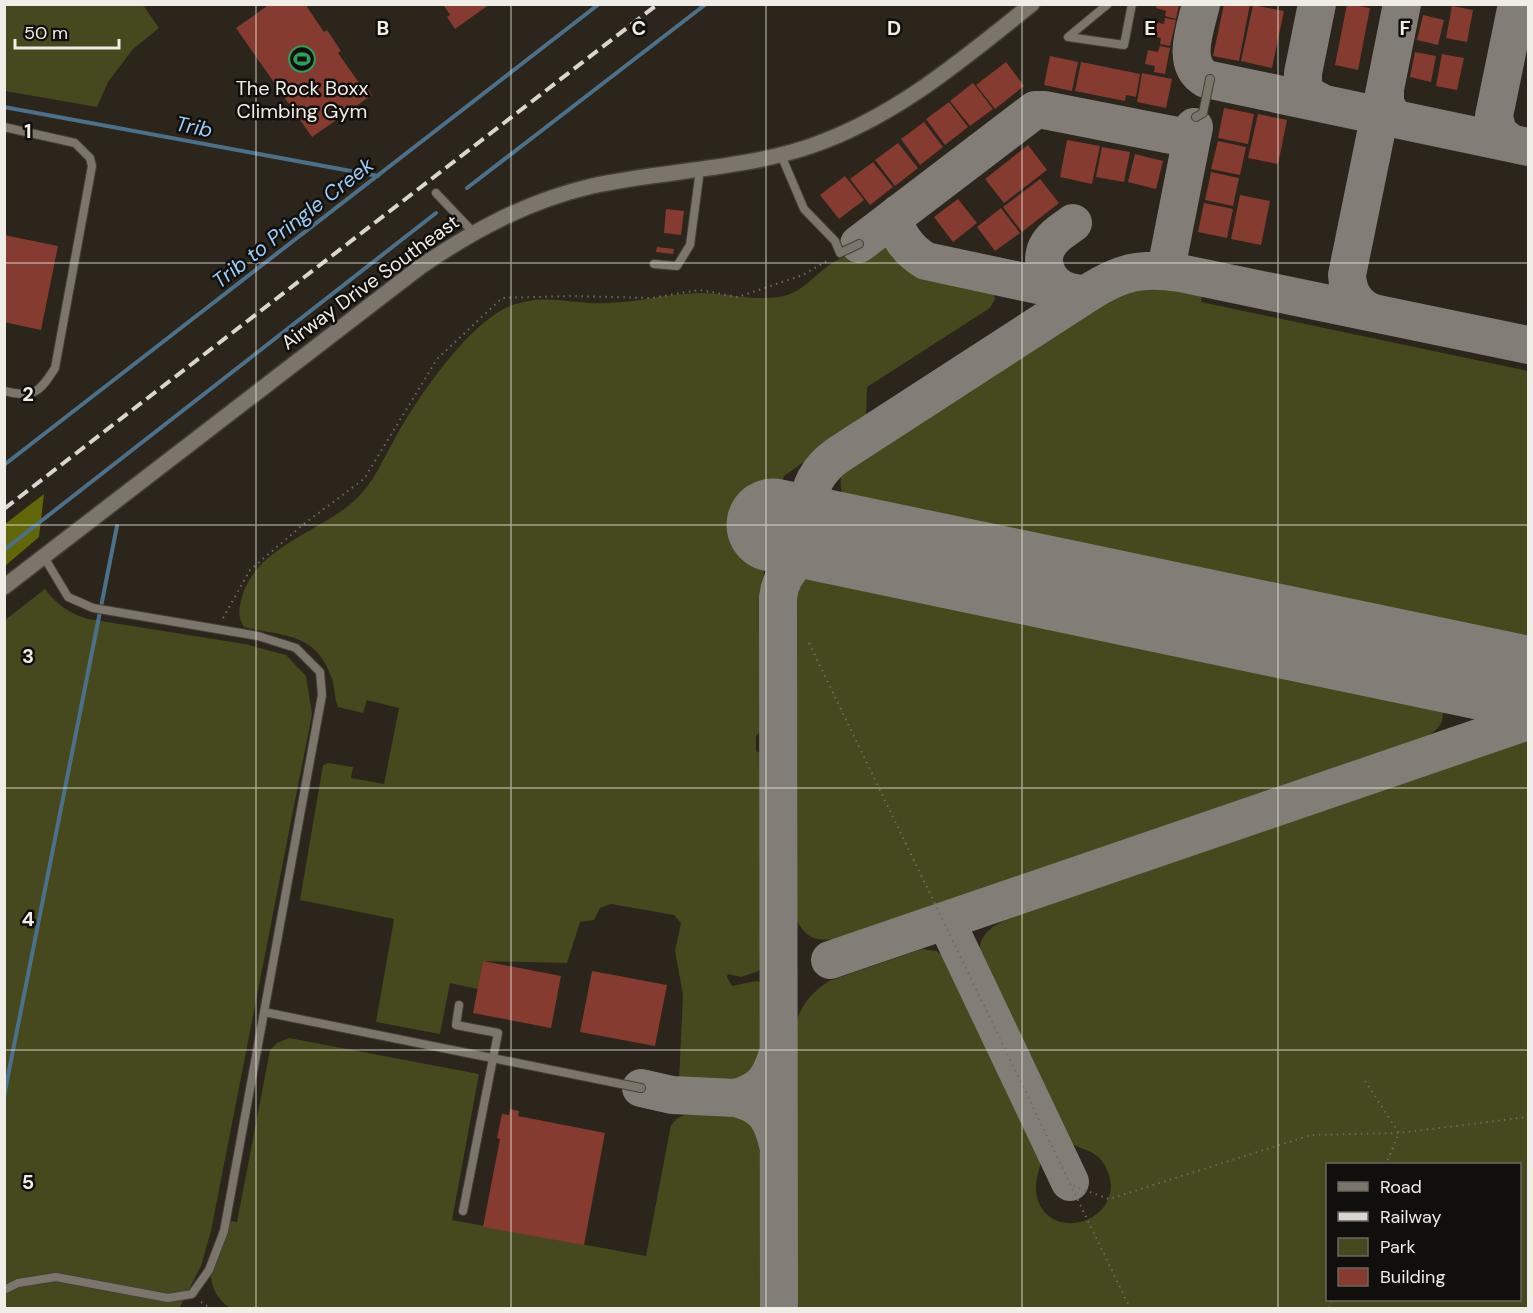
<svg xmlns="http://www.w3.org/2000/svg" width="1533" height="1313" viewBox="0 0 1533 1313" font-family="'DM Sans',sans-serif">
  <rect width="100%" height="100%" fill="#2b251c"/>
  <path fill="#45491d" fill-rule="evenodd" d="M4 5H143L159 28 133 49 108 82 97 107 5 91Z
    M888 238 896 241C917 274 949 278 986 282L993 290 995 299 990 308 867 387 866 418 784 476 781 484 764 571 763 729 756 736V751L763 754V968L756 972 741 977 728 974 727 977 732 986 756 981 763 983V1056C750 1092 710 1083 679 1080L683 995 675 951 681 923 674 915 611 904 600 908 594 920 580 922 567 963 483 961 478 989 450 983 440 1034 376 1022 394 919 300 900 323 765 328 763 353 767 351 778 384 784 399 708 367 700 363 713 338 707C334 698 335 688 332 679 316 632 285 637 244 627 237 616 239 609 242 597 256 546 322 532 356 499 373 483 382 462 393 442 415 401 467 324 510 306 545 292 572 305 608 303 638 302 668 294 698 293 725 293 751 301 779 297 805 293 817 270 839 259 845 255 854 256 861 253 872 248 874 242 888 238Z
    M1138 286H1165L1202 294 1201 302 1528 371V650L861 511C846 504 839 495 841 477L852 466 1106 301 1123 291Z
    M834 571 1429 694C1447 704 1448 725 1429 735L834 939C811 942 804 935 794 915L795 613C796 584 804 572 834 571Z
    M45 589C56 604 70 614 88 619L245 644 286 655 306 676 312 714 211 1231 201 1266 180 1307 184 1308H5V620Z
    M1528 740V1308H794L795 1026C800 1006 812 992 829 981L922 949 936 951 951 960 1042 1147C1044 1165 1032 1179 1037 1197 1051 1249 1135 1216 1104 1164 1095 1148 1075 1150 1063 1137L980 967C972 924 1006 921 1038 909ZM1520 1164V1300H1328V1164Z
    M289 1038 479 1074 452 1220 646 1256 671 1125C674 1122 678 1117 682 1116 693 1111 739 1112 749 1119 759 1126 762 1137 763 1148V1308H230C197 1284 215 1253 224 1220L237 1222 270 1050 277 1043Z"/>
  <path fill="#616609" d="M44 494 39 537 5 566V524Z"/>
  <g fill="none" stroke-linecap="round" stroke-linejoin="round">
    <path stroke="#4c7089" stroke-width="4" d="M4 107 378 176
      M467 188 706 4
      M4 465 599 4
      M4 550 436 213
      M4 1096 117 526"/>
    <path stroke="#827d76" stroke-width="38" d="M1201 4C1196 27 1180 64 1206 79L1528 147
      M1317 4 1303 73V86L1309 96 1322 103
      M1390 112 1385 104V89L1402 4
      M1511 143 1498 133 1494 116 1517 4
      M898 214C890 231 912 253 926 261L1080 294 1088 293
      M859 244 1035 110H1044L1182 137 1188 143 1189 151
      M1180 273 1172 268 1168 259 1194 127
      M1067 291C1047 284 1036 259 1051 241 1056 234 1065 229 1073 223
      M1371 312C1355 305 1348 292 1347 275L1385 89
      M946 921 1070 1182
      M830 960 1528 721
      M641 1088 672 1095 736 1098
      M778 1145C772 1118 764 1105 736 1098 763 1090 770 1079 778 1053
      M779 1308 778 598C781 565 808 551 836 538 829 530 820 522 815 512 802 490 821 467 838 455L1088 293C1121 272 1141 267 1180 273L1528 345"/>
    <path stroke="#827d76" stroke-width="93" d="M773 525 1528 683"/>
  </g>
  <path fill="#863b30" d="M270 4H305L324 32 327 30 341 51 338 53 362 87 365 85 372 95 312 137 236 28Z
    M443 4H490L455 29 447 17 450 15Z
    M1224 4H1250L1239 61 1213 56Z
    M1347 4 1370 8 1358 70 1335 65Z
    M1157 5H1179L1176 19 1165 16 1166 11 1156 8Z
    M1253 5 1284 11 1272 68 1241 61Z
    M1452 6 1473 10 1467 42 1446 38Z
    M1423 15 1444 20 1438 45 1417 40Z
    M1165 18 1176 20 1170 46 1160 44 1161 38 1151 36 1154 22 1164 24Z
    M1160 46 1170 48 1165 74 1154 72 1155 66 1145 64 1148 50 1158 52Z
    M1415 52 1436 56 1431 82 1410 77Z
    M1442 54 1464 58 1457 90 1436 86Z
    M1050 56 1078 62 1072 91 1044 85Z
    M1006 62 1024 86 995 109 976 85Z
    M1081 62 1140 74 1136 97 1126 95 1125 101 1075 91Z
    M1142 73 1172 79 1166 108 1137 102Z
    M973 83 993 109 970 126 950 101Z
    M949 102 968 127 945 145 926 119Z
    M1224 108 1254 114 1248 144 1218 138Z
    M1258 114 1287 120 1278 164 1248 158Z
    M924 122 943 147 920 165 901 139Z
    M1067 140 1100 146 1092 184 1060 177Z
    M1218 141 1246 147 1240 175 1211 169Z
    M898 143 918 168 895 186 875 160Z
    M1028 145 1047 170 1004 203 985 179Z
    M1102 147 1130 152 1124 182 1096 177Z
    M1135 154 1163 161 1156 189 1128 182Z
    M873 162 893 187 870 205 850 179Z
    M1211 172 1239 178 1233 206 1205 200Z
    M845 176 864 200 839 219 820 195Z
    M1040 179 1059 203 1022 232 1003 207Z
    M1240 195 1270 201 1261 245 1231 239Z
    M958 199 977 223 953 242 934 217Z
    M1204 203 1233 209 1227 238 1198 232Z
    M1001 208 1020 233 995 251 977 227Z
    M666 209 684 211 681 235 664 233Z
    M4 235 58 246 41 330 4 322Z
    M657 247 674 249 673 254 656 252Z
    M483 961 561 976 551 1028 473 1013Z
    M592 971 667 985 655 1046 580 1032Z
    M510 1109 519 1111 518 1116 605 1133 584 1245 483 1227 500 1139 497 1138 502 1114 509 1115Z"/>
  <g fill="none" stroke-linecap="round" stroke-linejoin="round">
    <g stroke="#443f38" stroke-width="10">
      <path id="service" d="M1108 4 1068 37 1124 45 1132 4
        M1196 117 1203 113 1210 79
        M4 127 75 143 90 158 92 166 55 368C39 393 34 398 4 391
        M781 155 804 209 835 241 840 253 859 244
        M436 193 473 232
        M654 264 677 266 690 245 700 170
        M459 1005 456 1025 498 1033 463 1211
        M264 1012 641 1088
        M4 1290 18 1283 56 1277 168 1298 192 1294 209 1270 224 1231 322 695 320 672 296 648 258 636 93 608 68 597 44 557"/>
    </g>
    <g stroke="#443f38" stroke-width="18">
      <path id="tertiary" d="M4 587 420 267C474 230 528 201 592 186 665 170 740 170 811 146 896 117 963 59 1032 4"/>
    </g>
    <path stroke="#6f6a62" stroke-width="2" stroke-dasharray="1.5 4.5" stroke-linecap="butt" d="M223 618 250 570 305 523 364 479 437 359 502 298 571 296 651 298 700 290 738 297 803 275 830 259
      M809 643 1130 1308
      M1365 1081 1399 1133 1386 1164
      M1073 1186 1109 1199 1311 1135 1399 1133 1528 1117
      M201 1302 210 1308
      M1329 1308 1332 1300"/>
    <use href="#service" stroke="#7c756b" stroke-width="8"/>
    <use href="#tertiary" stroke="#7c756b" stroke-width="15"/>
    <path stroke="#dad5cf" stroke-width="4" stroke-dasharray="12 6" stroke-linecap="butt" d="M4 509 658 4"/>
  </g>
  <path fill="none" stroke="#f0ece6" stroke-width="1.5" stroke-opacity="0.55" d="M256 4V1308M511 4V1308M766 4V1308M1022 4V1308M1278 4V1308M4 263H1528M4 525H1528M4 788H1528M4 1050H1528"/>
  <defs>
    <g id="stadium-ring" transform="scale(1.35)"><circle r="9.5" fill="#110f0b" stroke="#2e9e5b" stroke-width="1.5"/><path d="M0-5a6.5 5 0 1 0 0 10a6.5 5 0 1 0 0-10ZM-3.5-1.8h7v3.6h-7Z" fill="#2e9e5b"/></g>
  </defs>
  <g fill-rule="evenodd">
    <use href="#stadium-ring" x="302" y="59"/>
  </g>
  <g text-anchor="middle" stroke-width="5" stroke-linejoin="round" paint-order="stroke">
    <g font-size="20" fill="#f0ece6" stroke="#110f0b">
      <text x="302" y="95">The Rock Boxx<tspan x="302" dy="23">Climbing Gym</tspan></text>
    </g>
    <g font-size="20" fill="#f0ece6" stroke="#110f0b">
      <text transform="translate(370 282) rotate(-36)" y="7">Airway Drive Southeast</text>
    </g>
    <g font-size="21" font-style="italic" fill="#9ccdf9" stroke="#110f0b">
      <text transform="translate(194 127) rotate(11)" y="7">Trib</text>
      <text transform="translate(293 223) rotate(-38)" y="7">Trib to Pringle Creek</text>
    </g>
  </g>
  <g font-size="20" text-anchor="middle" font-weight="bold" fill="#f0ece6" stroke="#110f0b" stroke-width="5" stroke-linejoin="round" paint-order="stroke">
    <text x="383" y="35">B</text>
    <text x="639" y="35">C</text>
    <text x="894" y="35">D</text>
    <text x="1150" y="35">E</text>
    <text x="1405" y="35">F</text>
    <text x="28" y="138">1</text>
    <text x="28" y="401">2</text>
    <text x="28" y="663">3</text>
    <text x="28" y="926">4</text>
    <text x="28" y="1189">5</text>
  </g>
  <rect width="1533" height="1313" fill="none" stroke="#f0ece6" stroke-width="12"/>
  <rect x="1326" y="1163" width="195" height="138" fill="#110f0b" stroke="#6a6763" stroke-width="1.5"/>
  <rect x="1338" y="1182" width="30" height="9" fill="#7c756b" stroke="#6a6763" stroke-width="1.5"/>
  <text x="1380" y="1193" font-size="18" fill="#f0ece6">Road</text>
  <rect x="1338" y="1212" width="30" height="9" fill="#dad5cf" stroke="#6a6763" stroke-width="1.5"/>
  <text x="1380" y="1223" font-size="18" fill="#f0ece6">Railway</text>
  <rect x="1338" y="1238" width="30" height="18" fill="#45491d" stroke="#6a6763" stroke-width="1.5"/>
  <text x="1380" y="1253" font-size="18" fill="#f0ece6">Park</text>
  <rect x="1338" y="1268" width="30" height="18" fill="#863b30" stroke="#6a6763" stroke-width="1.5"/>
  <text x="1380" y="1283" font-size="18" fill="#f0ece6">Building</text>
  <path d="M15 39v9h104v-9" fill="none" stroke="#f0ece6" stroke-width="3"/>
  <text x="24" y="39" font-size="18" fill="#f0ece6" stroke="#110f0b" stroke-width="4.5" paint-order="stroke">50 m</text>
</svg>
